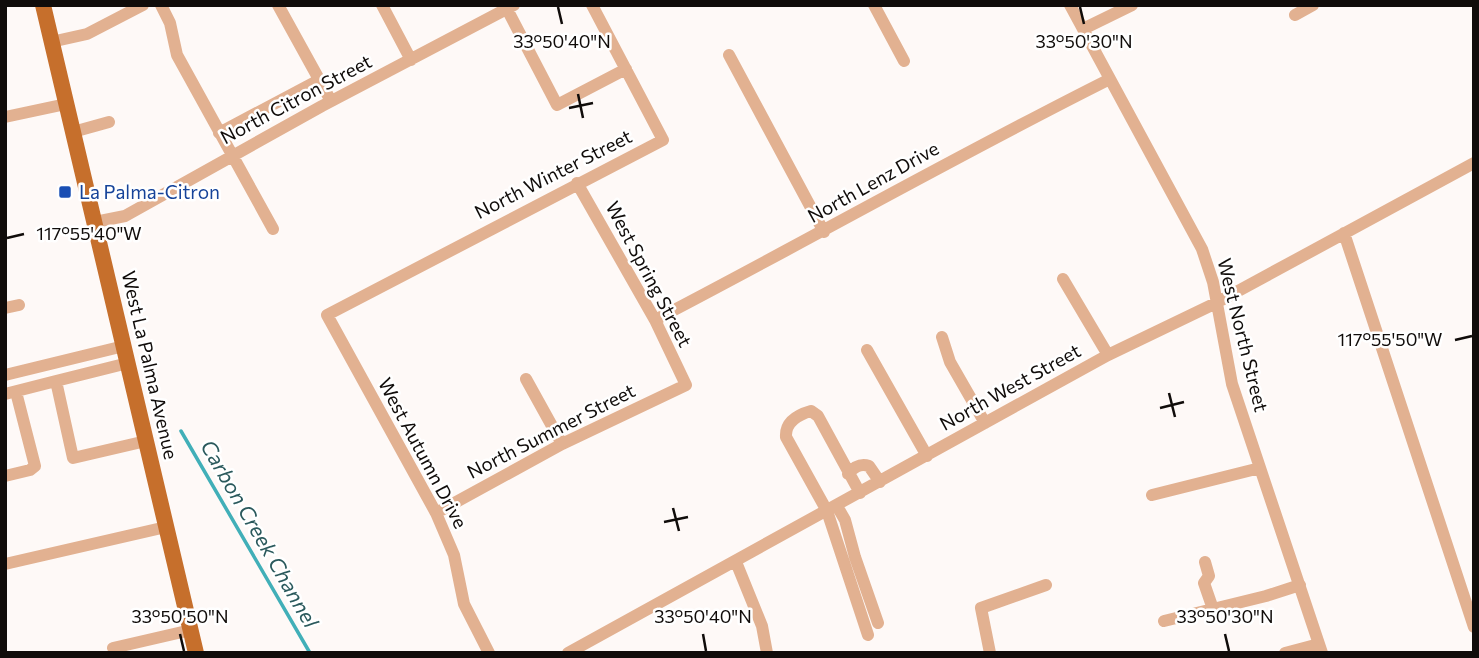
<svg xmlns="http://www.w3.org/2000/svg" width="1479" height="658" viewBox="0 0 1479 658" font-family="Commissioner,sans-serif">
  <rect width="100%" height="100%" fill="#fef9f7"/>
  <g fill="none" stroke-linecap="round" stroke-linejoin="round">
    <path stroke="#41afb8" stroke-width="3.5" d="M181 431 310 653"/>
    <path stroke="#e2b191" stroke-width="12" d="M161 5 170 23 177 55 273 229
      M278 5 331 101
      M382 5 411 60
      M874 5 904 61
      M1070 5 1202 249 1213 282 1232 384 1322 653
      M507 9 557 105 626 69
      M1295 15 1313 5
      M1083 29 1132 5
      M51 42 87 34 143 5
      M729 55 824 232
      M5 117 66 104
      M73 132 109 122
      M219 133 319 80
      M95 222 125 216 322 106 514 5
      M1344 233 1474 627
      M1063 279 1108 355
      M5 308 19 305
      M655 320C807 241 956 156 1110 79
      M942 337 950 362 985 423
      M867 350 927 456
      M128 363 56 381 73 458 146 441
      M5 375 124 346
      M526 379 562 444
      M5 394 56 381
      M848 474C854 467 860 463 869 466L880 482
      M5 476 30 470 35 466 16 392
      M860 493 818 416 811 411C797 415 785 422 786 437L827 511 868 635
      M1152 495 1260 468
      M837 506 845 520 855 557 878 623
      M436 513 562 444 686 385 655 320 577 183
      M736 562 762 626 767 653
      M1205 562 1209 576 1204 583 1213 609
      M5 564 166 527
      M1164 621 1266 596 1300 585
      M113 648 191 630
      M489 653 464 604 454 555 436 513 327 315 663 140 592 5
      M568 653 1108 355 1216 303 1474 163
      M990 653 981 608 1046 585
      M1285 653 1319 644"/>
    <path stroke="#c66f2c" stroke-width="16" d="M43 5 196 653"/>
  </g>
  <path fill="none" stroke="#100c0a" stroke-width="2.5" d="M558 7 562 24M1080 7 1084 24M578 94 583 118M569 108 593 103M7 238 24 234M1455 340 1472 336M1169 393 1175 417M1160 408 1184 402M673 508 679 531M664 522 688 517M180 634 184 651M703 634 706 651M1225 634 1229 651"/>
  <rect fill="#1a4fb4" stroke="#fff" stroke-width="2.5" x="58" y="185" width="14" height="14" rx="3.5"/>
  <g text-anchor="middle" stroke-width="5" stroke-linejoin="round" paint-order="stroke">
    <g font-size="19" fill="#100c0a" stroke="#fff">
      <text transform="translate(296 99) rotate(-28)" y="7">North Citron Street</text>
      <text transform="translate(553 174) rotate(-27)" y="7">North Winter Street</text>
      <text transform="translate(873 182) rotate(-29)" y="7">North Lenz Drive</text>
      <text transform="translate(649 274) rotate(62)" y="7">West Spring Street</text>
      <text transform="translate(1243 335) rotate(76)" y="7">West North Street</text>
      <text transform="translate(150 365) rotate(77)" y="7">West La Palma Avenue</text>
      <text transform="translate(1010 387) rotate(-29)" y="7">North West Street</text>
      <text transform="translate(551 431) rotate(-27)" y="7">North Summer Street</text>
      <text transform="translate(423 453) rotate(62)" y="7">West Autumn Drive</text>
    </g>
    <g font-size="19" fill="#164399" stroke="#fff" text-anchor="start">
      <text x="79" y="199">La Palma-Citron</text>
    </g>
    <g font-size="21" font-style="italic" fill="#2a595c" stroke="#fff">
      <text transform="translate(259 534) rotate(60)" y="7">Carbon Creek Channel</text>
    </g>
  </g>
  <g font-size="18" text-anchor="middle" fill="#100c0a" stroke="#fff" stroke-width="5" stroke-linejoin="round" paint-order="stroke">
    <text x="562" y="48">33°50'40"N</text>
    <text x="1084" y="48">33°50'30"N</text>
    <text x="89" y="240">117°55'40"W</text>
    <text x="1390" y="346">117°55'50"W</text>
    <text x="180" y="623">33°50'50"N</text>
    <text x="703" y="623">33°50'40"N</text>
    <text x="1225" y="623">33°50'30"N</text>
  </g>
  <rect width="1479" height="658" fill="none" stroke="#100c0a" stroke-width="14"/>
</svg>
